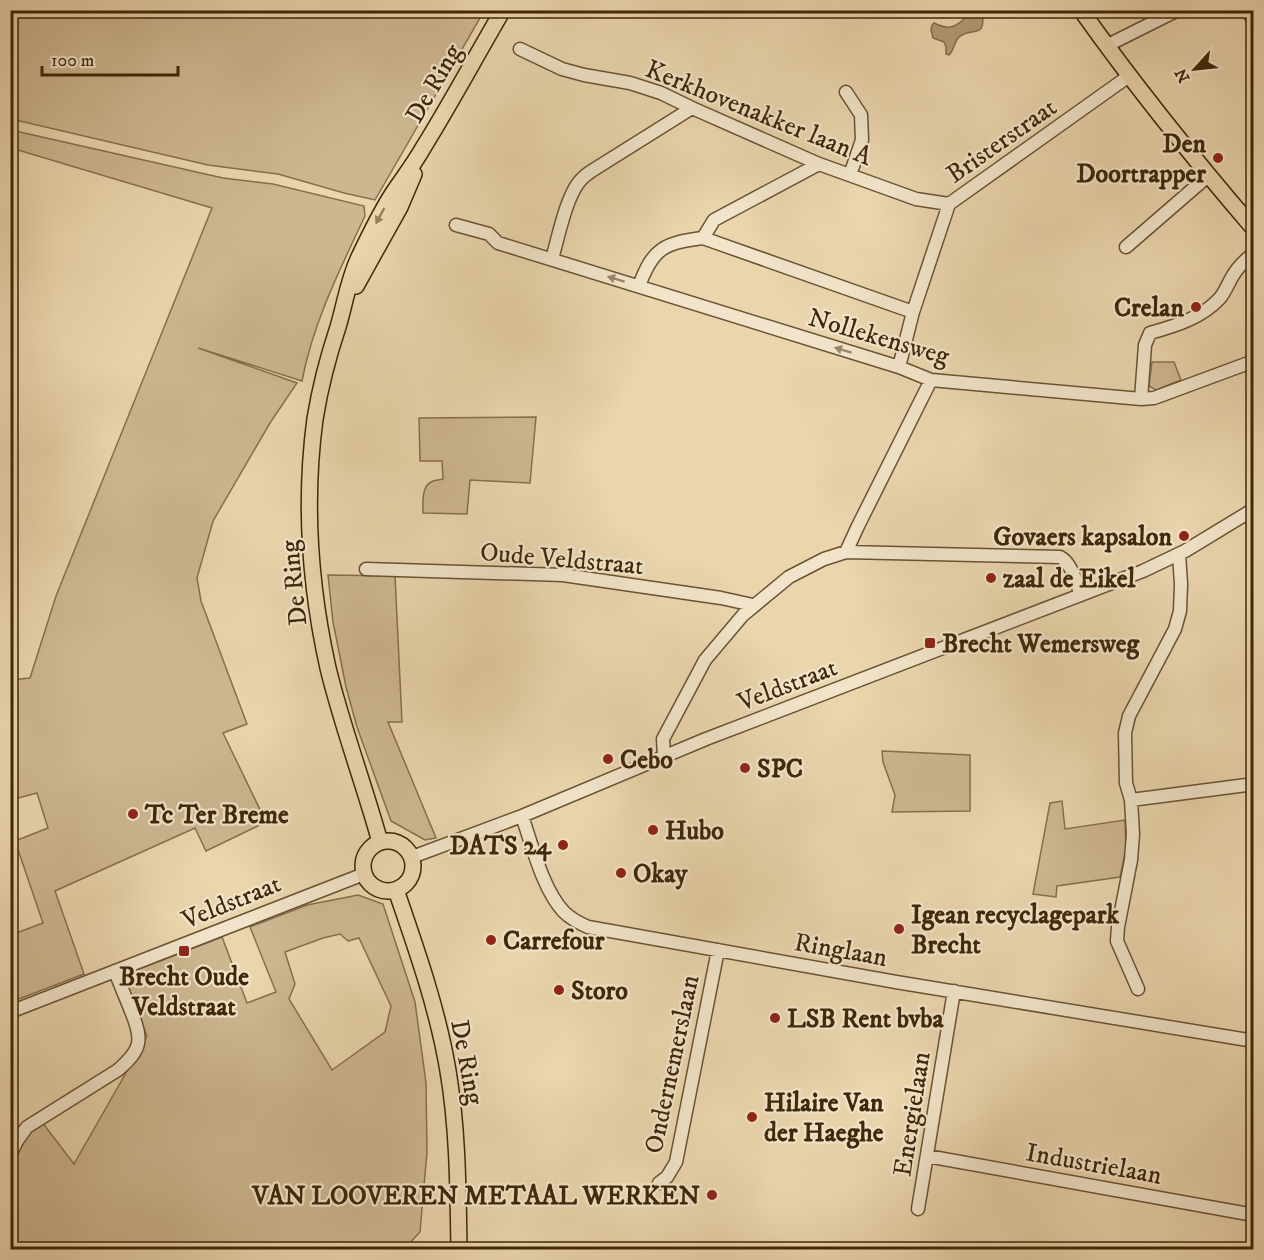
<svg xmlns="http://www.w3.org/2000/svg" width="1264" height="1260" viewBox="0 0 1264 1260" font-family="'IM FELL DW Pica',serif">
  <rect width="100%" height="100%" fill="#ead5ad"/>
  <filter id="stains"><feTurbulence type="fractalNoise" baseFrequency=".00333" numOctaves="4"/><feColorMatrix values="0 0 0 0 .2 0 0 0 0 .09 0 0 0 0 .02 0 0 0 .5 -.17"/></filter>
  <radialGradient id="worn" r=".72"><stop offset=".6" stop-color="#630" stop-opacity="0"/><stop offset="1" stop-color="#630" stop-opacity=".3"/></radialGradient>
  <path fill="#cdb791" stroke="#866f4d" stroke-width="1.5" fill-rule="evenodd" d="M11 10H484V11L375 200 344 193 278 174 208 165 11 119Z
    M11 130 223 178 273 184 364 206 365 216C340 269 313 323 302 381L198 348 297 383 270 423 213 521 197 578 201 601 247 724 223 733 266 822 206 851 195 828 55 891 84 974 11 1002V935L43 923 15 841 48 828 37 793 11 800V680L30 678 56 596 212 208 11 148Z
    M1152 362H1174L1181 380 1156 390 1149 386Z
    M536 417 530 483 470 480 467 514 423 513C423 503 421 485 433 481 436 480 440 480 443 479L442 461H420L419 418Z
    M328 575 395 576 402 722H388L436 838 425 840 391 821 357 727 346 687 333 622Z
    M882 751 970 755V811L892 812 895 795 883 762Z
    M1062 801 1065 829 1125 820 1126 849 1120 877 1057 886 1056 897 1033 894 1050 803Z
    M358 895 383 904 415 1002 426 1083 427 1152 420 1232 404 1249 229 1250 11 1245 10 1165 20 1141 42 1122 74 1164 147 1036 121 976 222 937 247 1003 276 992 250 927 307 905ZM340 934 348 941 359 938 391 1006 385 1032 332 1070 289 999 295 984 285 952 323 938Z"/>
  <path fill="#b09a75" stroke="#836c4a" stroke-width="1.5" d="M964 11H982C987 42 970 25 958 38 954 43 954 50 949 55L946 54V47L944 42 933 38 931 30 932 25 934 23C946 29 953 29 963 20Z"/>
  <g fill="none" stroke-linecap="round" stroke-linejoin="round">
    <g stroke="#6a5232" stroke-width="15">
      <path id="minor" d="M1247 10 1254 21
        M1106 46 1178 10
        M520 49 562 69 584 75 630 83 661 93 692 108 819 164 916 199 949 204
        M846 92 861 115 862 140 850 175
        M456 225 489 234 498 243 899 367 931 380 1141 399 1154 398 1254 361
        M703 238 913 312
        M1126 247 1208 176
        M552 259C558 238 566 198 579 182 582 178 586 175 590 172L692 108
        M639 286C653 248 664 243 703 238L714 220 819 164
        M899 367 913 312 949 204 1129 76
        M1141 399 1145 345 1150 333C1175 326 1202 318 1220 298 1225 292 1228 284 1232 277 1237 268 1245 260 1254 253
        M846 552 858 526 931 380
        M366 569 563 575 721 598 753 605
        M664 756 663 739 705 660 743 615 789 577 824 559 846 552 1060 557C1072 563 1076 583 1081 595
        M1131 800 1254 784
        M522 816C532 845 543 890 564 912 571 919 579 923 588 927L896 982 1254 1041
        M412 857 522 816 706 739 1143 571 1185 551 1254 509
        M1138 989 1117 941 1118 927 1131 860 1133 834 1131 800 1126 783 1125 733 1129 716 1175 629 1180 611 1181 584 1179 554
        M10 1012 364 874
        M10 1155 17 1141 27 1127 118 1070C142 1049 143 1040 131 1011 126 998 120 985 115 971
        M927 1156 1254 1215
        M659 1183 667 1177 676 1162 718 950
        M918 1209 954 991"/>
    </g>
    <g stroke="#3f2709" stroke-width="18">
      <path id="major" d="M1081 10C1135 86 1193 158 1254 229
        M356 286 400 207 414 174
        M363 866a25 25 0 1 1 50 0a25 25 0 1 1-50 0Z
        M380 842C364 784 342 726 328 668 310 587 304 501 315 419 320 388 328 357 338 327 345 304 348 280 359 257 369 236 380 213 393 193 403 178 414 164 423 148 451 103 476 56 503 10
        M396 890C416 948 438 1010 448 1071 458 1130 458 1190 459 1250"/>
    </g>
    <use href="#minor" stroke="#f1e4ca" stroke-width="12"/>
    <use href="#major" stroke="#ead5ad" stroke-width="15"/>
  </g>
  <defs><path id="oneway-solid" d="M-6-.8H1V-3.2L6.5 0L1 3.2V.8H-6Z" transform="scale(1.5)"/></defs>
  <use fill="#947e5b" href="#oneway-solid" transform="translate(380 216) rotate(118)"/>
  <g fill="#98866a">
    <use href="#oneway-solid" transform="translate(616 279) rotate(-163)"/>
    <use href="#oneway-solid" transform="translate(843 350) rotate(-163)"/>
  </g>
  <g fill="#8f2418" stroke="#f1e4ca" stroke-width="2">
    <circle cx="1218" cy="158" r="6"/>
    <circle cx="1196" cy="307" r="6"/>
    <circle cx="1184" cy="536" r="6"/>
    <circle cx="991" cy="578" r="6"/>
    <rect x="924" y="637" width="12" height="12" rx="3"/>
    <circle cx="608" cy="759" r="6"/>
    <circle cx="745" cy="768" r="6"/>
    <circle cx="133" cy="814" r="6"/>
    <circle cx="653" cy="830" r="6"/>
    <circle cx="563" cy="845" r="6"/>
    <circle cx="621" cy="873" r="6"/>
    <circle cx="899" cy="929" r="6"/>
    <circle cx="491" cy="940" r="6"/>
    <rect x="178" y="945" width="12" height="12" rx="3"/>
    <circle cx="559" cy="990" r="6"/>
    <circle cx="775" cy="1018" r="6"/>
    <circle cx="752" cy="1117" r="6"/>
    <circle cx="712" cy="1195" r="6"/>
  </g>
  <g text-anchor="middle" stroke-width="4.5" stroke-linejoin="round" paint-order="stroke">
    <g font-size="26" fill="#3f2709" stroke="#f1e4ca">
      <text transform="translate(433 83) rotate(-60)" y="9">De Ring</text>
      <text transform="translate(759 112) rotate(22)" y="9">Kerkhovenakker laan A</text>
      <text transform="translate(1001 140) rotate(-35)" y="9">Bristerstraat</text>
      <text transform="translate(879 336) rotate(16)" y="9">Nollekensweg</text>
      <text transform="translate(562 558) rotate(5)" y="9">Oude Veldstraat</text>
      <text transform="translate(293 583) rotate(-96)" y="9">De Ring</text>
      <text transform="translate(787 684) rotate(-21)" y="9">Veldstraat</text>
      <text transform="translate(231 901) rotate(-22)" y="9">Veldstraat</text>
      <text transform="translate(841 949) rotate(10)" y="9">Ringlaan</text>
      <text transform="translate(468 1062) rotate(79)" y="9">De Ring</text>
      <text transform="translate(671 1064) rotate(-78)" y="9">Ondernemerslaan</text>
      <text transform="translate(911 1114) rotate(-81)" y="9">Energielaan</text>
      <text transform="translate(1094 1163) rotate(10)" y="9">Industrielaan</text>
    </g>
    <g font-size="26" font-weight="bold" fill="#3f2709" stroke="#f1e4ca" text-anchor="start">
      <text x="1206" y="152" text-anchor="end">Den<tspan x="1206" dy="30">Doortrapper</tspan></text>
      <text x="1184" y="316" text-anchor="end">Crelan</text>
      <text x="1172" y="545" text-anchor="end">Govaers kapsalon</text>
      <text x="1003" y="587">zaal de Eikel</text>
      <text x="942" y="652">Brecht Wemersweg</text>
      <text x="620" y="768">Cebo</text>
      <text x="757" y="777">SPC</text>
      <text x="145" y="823">Tc Ter Breme</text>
      <text x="665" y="839">Hubo</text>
      <text x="551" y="854" text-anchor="end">DATS 24</text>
      <text x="633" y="882">Okay</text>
      <text x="911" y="923">Igean recyclagepark<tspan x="911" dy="30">Brecht</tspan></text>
      <text x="503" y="949">Carrefour</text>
      <text x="184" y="985" text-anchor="middle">Brecht Oude<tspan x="184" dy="30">Veldstraat</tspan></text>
      <text x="571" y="999">Storo</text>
      <text x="787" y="1027">LSB Rent bvba</text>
      <text x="764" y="1111">Hilaire Van<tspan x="764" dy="30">der Haeghe</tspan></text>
      <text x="700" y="1204" text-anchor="end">VAN LOOVEREN METAAL WERKEN</text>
    </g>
  </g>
  <rect width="1264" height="1260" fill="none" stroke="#ead5ad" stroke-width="36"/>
  <rect x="12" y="12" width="1240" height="1236" fill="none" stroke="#3f2709" stroke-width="3"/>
  <rect x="18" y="18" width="1228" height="1224" fill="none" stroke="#3f2709" stroke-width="1.5"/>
  <g transform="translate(1195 69) rotate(243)" stroke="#f1e4ca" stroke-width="4.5" paint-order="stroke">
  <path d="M0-4.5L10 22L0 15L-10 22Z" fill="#3f2709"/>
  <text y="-9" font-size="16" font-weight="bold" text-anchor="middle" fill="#3f2709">N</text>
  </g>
  <path d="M42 66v9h136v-9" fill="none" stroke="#3f2709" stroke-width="3"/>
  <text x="51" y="66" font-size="18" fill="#3f2709" stroke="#f1e4ca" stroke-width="4.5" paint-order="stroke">100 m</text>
  <rect width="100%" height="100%" filter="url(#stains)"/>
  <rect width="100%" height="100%" fill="url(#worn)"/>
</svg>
